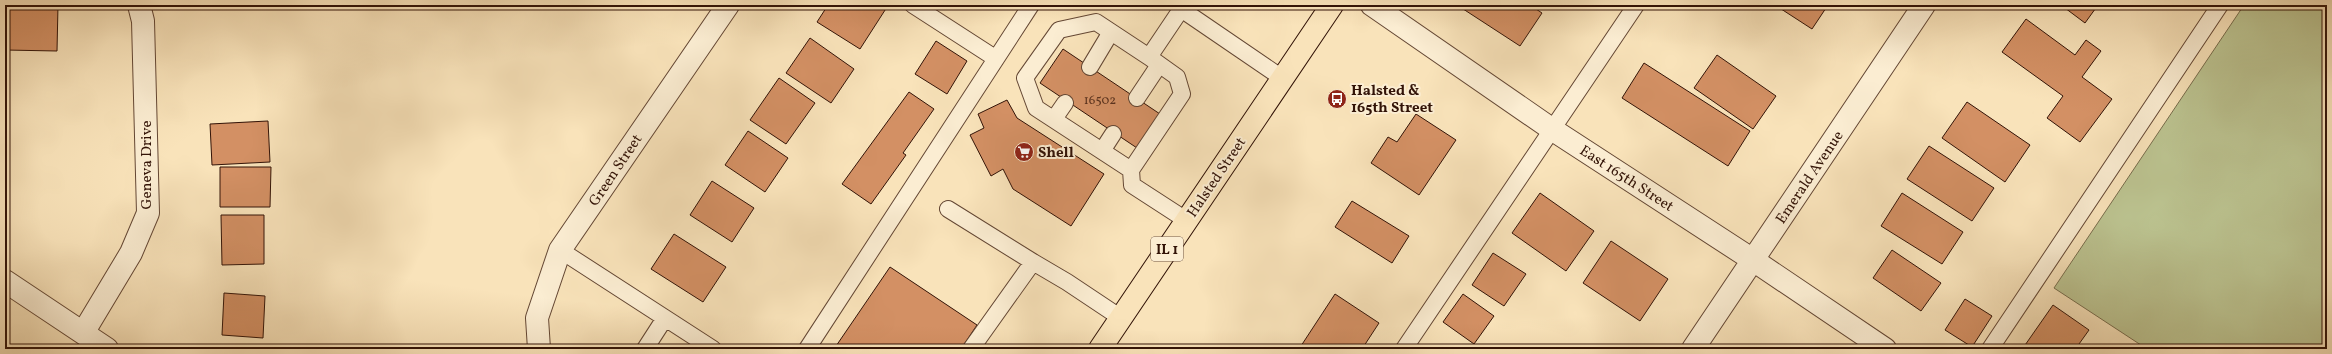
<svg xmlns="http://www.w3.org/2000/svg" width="2332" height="354" viewBox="0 0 2332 354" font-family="Vollkorn,serif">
  <rect width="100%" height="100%" fill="#f9e3ba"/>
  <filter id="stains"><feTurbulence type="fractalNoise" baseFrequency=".005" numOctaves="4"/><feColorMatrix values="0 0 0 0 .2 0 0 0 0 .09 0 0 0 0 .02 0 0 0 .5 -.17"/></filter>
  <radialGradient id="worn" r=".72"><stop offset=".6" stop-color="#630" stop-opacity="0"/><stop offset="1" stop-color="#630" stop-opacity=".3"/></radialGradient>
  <path fill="#bcc491" stroke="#776c4c" d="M2244 5H2327V349H2147L2054 288Z"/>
  <path fill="#d39064" stroke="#321307" d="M5 5H58L57 51 5 50Z
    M828 5H884L887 7 860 49 817 22Z
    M1457 5H1530L1542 13 1520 46Z
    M1775 5H1828L1812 29Z
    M2061 5H2098L2085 23Z
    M2026 19 2075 55 2086 40 2101 51 2082 77 2112 99 2080 142 2047 118 2063 96 2002 52Z
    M810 38 854 69 831 103 786 73Z
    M936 41 967 61 947 94 915 74Z
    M1063 49 1160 114 1137 148 1040 83Z
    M1717 55 1776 96 1753 129 1694 88Z
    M1644 63 1750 131 1728 166 1622 98Z
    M779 78 815 103 786 144 750 120Z
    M909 92 934 109 903 153 906 155 871 204 842 184Z
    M1007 100 1017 118 1104 174 1071 226 1013 189 1003 169 991 176 970 135 984 128 978 114Z
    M1967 102 2030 145 2005 182 1942 138Z
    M1416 114 1456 140 1419 195 1371 163 1388 137 1397 142Z
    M268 121 270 162 212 165 210 124Z
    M748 131 788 158 765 192 725 165Z
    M1929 146 1994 188 1972 221 1907 179Z
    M220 167H271L270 207H220Z
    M712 181 754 208 732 242 690 215Z
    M1540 193 1594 231 1566 271 1512 233Z
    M1902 193 1963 232 1942 264 1881 226Z
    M1352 201 1409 236 1392 263 1335 227Z
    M221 215H264V264L222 265Z
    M674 234 726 267 703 302 651 269Z
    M1611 241 1668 279 1640 321 1583 283Z
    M1892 250 1941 283 1921 311 1873 278Z
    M1493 253 1526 274 1504 306 1472 285Z
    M890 267 977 325 961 349H834Z
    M224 293 265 296 263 338 222 335Z
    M1335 294 1379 323 1362 349H1299Z
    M1463 294 1494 316 1474 344 1443 322Z
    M1965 299 1992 316 1972 347 1945 330Z
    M2053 305 2089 330 2079 344 2086 349 2023 348Z"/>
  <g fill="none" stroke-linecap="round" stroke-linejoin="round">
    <g stroke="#644734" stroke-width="18">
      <path id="lane" d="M913 5 995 58
        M1184 5 1149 57 1096 22 1059 30 1025 78 1036 108 1131 170 1132 185 1186 220
        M1181 9 1282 78
        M1090 67 1111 32
        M1137 98 1159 65
        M1054 119 1065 103
        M1102 151 1113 134
        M1131 170 1182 94 1177 77 1149 57
        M948 209 1033 262
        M560 250 713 349
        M645 349 665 318
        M807 349 1031 5
        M971 349 1033 262 1067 282 1121 318
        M1404 349 1636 5
        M1990 349 2220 5"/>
    </g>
    <g stroke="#644734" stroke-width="24">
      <path id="street" d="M1372 5 1553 130 1753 260 1885 349
        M5 281 107 349
        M83 333 131 253 148 213 143 21 139 5
        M539 349 537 318 560 250 728 5
        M1693 349 1924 5"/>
    </g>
    <g stroke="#321307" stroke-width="24">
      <path id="primary" d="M1100 349 1332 5"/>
    </g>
    <use href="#lane" stroke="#fbedd2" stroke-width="16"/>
    <use href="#street" stroke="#fbedd2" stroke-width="22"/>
    <use href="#primary" stroke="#f9e3ba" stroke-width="22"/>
  </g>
  <defs>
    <g id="bus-disc" transform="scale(1)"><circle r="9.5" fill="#8f2418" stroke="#fbedd2"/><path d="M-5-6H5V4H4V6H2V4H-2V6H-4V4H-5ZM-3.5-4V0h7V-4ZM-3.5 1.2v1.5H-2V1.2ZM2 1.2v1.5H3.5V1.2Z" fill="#fff"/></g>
    <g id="supermarket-disc" transform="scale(1)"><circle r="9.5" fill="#8f2418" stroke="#fbedd2"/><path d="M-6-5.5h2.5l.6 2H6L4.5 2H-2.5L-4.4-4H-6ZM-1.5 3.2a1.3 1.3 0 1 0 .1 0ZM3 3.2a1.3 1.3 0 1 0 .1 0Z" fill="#fff"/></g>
  </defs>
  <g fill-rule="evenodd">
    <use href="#bus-disc" x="1337" y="99"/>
    <use href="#supermarket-disc" x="1024" y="152"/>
  </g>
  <g text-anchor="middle" stroke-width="4" stroke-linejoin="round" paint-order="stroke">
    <g font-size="13" fill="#5a321e">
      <text x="1100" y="104">16502</text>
    </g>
    <rect fill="#fbedd2" stroke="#6e5444" stroke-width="1" x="1151" y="237" width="32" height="24" rx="3"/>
    <g font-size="14" font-weight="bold" fill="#321307">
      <text x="1167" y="254">IL 1</text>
    </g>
    <g font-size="15" font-weight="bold" fill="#321307" stroke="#fbedd2" text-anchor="start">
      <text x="1351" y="95">Halsted &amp;<tspan x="1351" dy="17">165th Street</tspan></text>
      <text x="1038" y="157">Shell</text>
    </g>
    <g font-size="15" fill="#321307" stroke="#fbedd2">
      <text transform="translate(146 165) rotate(-90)" y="5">Geneva Drive</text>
      <text transform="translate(615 170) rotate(-56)" y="5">Green Street</text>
      <text transform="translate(1216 177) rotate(-56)" y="5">Halsted Street</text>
      <text transform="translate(1809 177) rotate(-56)" y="5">Emerald Avenue</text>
      <text transform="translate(1627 178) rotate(33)" y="5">East 165th Street</text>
    </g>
  </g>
  <rect width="2332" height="354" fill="none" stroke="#f9e3ba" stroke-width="20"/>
  <rect x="6" y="6" width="2320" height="342" fill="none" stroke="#321307" stroke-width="2"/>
  <rect x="10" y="10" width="2312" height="334" fill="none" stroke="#321307"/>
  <rect width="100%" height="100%" filter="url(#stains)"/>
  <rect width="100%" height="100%" fill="url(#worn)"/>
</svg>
